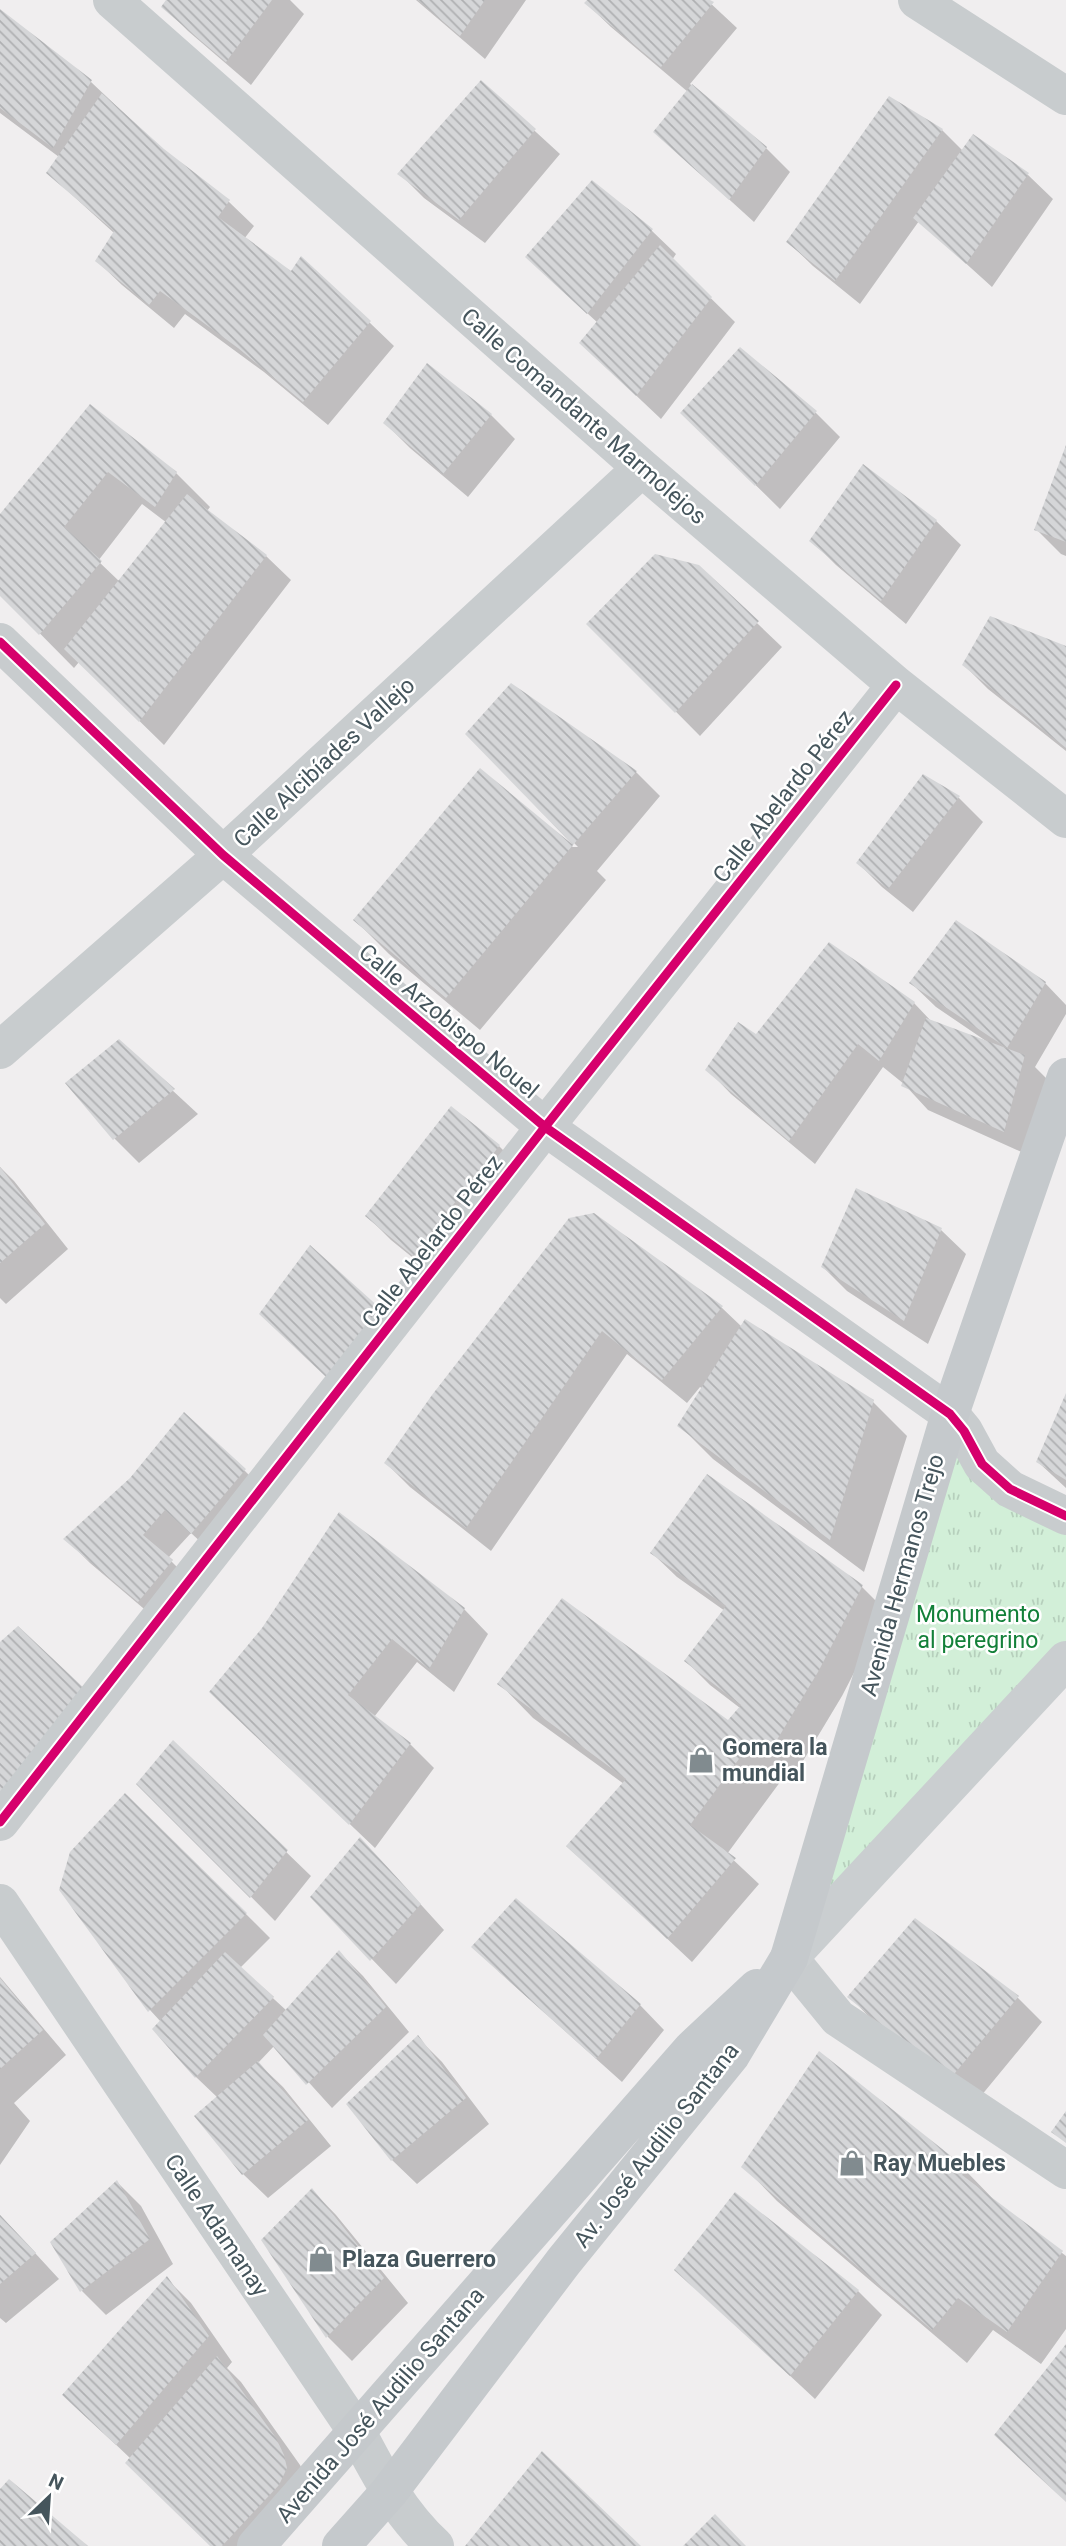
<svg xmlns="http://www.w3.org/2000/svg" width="1066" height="2546" viewBox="0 0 1066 2546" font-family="Roboto,sans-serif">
  <defs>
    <pattern id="grass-tufts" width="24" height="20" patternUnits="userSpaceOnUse" patternTransform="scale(1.75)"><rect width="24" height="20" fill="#d2efd8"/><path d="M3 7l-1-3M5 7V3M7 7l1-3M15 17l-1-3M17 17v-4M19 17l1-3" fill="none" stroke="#b6cfbc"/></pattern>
    <pattern id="building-back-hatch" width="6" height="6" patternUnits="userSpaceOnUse" patternTransform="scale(1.75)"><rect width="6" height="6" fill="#d5d6d8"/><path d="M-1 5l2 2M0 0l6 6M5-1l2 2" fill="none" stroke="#afb0b2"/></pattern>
  </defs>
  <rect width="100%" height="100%" fill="#f0eeef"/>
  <path fill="url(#grass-tufts)" d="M950 1414 1066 1516V1660L789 1958Z"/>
  <path fill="#0003" fill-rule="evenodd" d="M168 0H290L304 14 251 85 188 31 163 6Z
    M416 0H526L485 59Z
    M589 0H707L737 28 690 84 766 148 790 172 754 222 655 132 688 92 611 27 586 3Z
    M0 11 91 82 163 150 229 202 254 226 244 239 291 273 369 322 394 346 328 425 264 372 185 314 174 328 122 285 97 261 114 233 48 173 59 157 0 113Z
    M481 82 560 154 485 243 424 198 400 174Z
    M942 130 963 151 974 136 1028 175 1053 199 992 287 919 221 860 304 813 266 788 242Z
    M651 230 676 254 672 260 735 322 661 419 606 367 598 323 552 281Z
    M740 350 816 413 840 437 780 509 682 413Z
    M91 407 176 473 210 507 207 511 266 556 291 580 164 745 79 662 74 668 0 593V517ZM142 504 167 523 120 582 98 561Z
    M491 415 515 439 468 497 410 448 385 423Z
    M1066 449V556L1061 554 1037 530Z
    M936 521 961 545 906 624 836 565 812 541Z
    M698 567 782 647 700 736 589 624Z
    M1066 648V751L988 689 964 665Z
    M467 734 636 772 660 796 597 871 606 880 480 1030 389 954 355 920 480 771 573 847H578Z
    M923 776 959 798 983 822 913 912 882 887 858 863Z
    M911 983H1045L1066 1005V1014L1035 1067 1049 1081 1028 1155 928 1110 904 1084 883 1067 815 1164 731 1094 707 1069 756 1037 914 1003 932 1022 986 1041 936 1007Z
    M119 1041 198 1114 139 1163 115 1139 67 1083Z
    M499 1146 523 1170 439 1279 391 1240 367 1216Z
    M0 1167 14 1181 68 1249 6 1304 0 1298Z
    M570 1220 721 1307 742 1327 873 1402 907 1436 864 1572 713 1459 679 1425 703 1389 700 1387 687 1403 627 1354 491 1551 410 1487 386 1463Z
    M941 1230 966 1254 928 1344 847 1291 823 1267Z
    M1066 1397V1488L1038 1462Z
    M244 1470 269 1495 217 1557 191 1533 168 1558 196 1586 163 1625 90 1563 66 1539Z
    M652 1553 862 1587 886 1611 842 1696 794 1776 779 1764 777 1765 786 1774 727 1854 759 1884 692 1962 568 1846 624 1784 533 1718 500 1684 735 1728 740 1708 710 1685 686 1661 725 1611 677 1577Z
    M464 1609 488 1634 454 1692 417 1662 374 1717 410 1744 434 1768 375 1848 211 1692Z
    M173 1743 311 1876 275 1921 139 1784Z
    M126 1795 270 1938 240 1968 287 2011 339 1952 363 1976 409 2032 332 2108 275 2045 258 2063 283 2087 331 2146 268 2198 243 2174 218 2098 196 2077 161 2022 150 2010 61 1890Z
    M384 1864 444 1930 396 1984 312 1897Z
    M498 1971 640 2005 664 2030 622 2082Z
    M0 1977 66 2055 14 2103 30 2121 0 2165Z
    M850 1997H1017L1042 2022 976 2102 874 2022Z
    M418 2038 442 2062 489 2124 417 2184 392 2160 348 2104Z
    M744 2167 965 2170 998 2204 1066 2256V2329L1041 2364 993 2330 967 2363 777 2201Z
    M117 2182 141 2206 173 2264 106 2315 82 2291Z
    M312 2190 336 2215 408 2303 352 2361 328 2337 263 2240Z
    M0 2215 59 2279 6 2323 0 2318Z
    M676 2270 858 2291 882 2315 815 2399Z
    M167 2279 191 2303 232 2362 227 2368 241 2382 300 2465 308 2481 269 2546H212L131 2459 89 2419Z"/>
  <path fill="url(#building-back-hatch)" d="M166 0H272L226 62 161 7Z
    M418 0H485L460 36Z
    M587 0H710L714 2 661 67 584 3Z
    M0 9 92 80 53 148 0 108Z
    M481 80 536 129 459 220 397 174Z
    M692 84 767 147 729 200 653 132Z
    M102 93 164 149 230 200 218 217 291 271 301 256 371 321 303 402 238 348 160 291 149 305 95 261 114 231 46 173Z
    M889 96 943 129 835 281 786 242Z
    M973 134 1029 173 966 264 913 218Z
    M592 180 653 229 587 314 525 257Z
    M660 245 712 297 636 396 579 343Z
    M740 347 817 411 755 486 680 413Z
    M427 363 492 414 443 474 383 423Z
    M90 404 177 472 155 507 108 472 64 527 102 561 39 635 0 596V514Z
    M1066 445V542L1034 530Z
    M863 464 937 520 881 601 809 541Z
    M187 494 267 555 139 722 64 649Z
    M655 554 699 565 759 621 675 713 586 624Z
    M990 616 1066 646V748L962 665Z
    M511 683 637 771 573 845 465 734Z
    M480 768 573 845 446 998 353 920Z
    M923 774 960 796 888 889 856 863Z
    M956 920 1046 982 1007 1048 909 983Z
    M829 942 915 1002 879 1061 858 1044 789 1141 705 1070 738 1022 756 1034Z
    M926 1018 1025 1055 1004 1132 901 1086Z
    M119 1039 175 1089 113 1140 65 1083Z
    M451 1106 500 1145 413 1256 365 1216Z
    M0 1167 45 1224 0 1263Z
    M856 1188 942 1228 904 1321 821 1267Z
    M594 1213 723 1306 662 1380 602 1331 466 1528 384 1463 432 1395 569 1218Z
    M310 1245 381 1309 326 1377 259 1314Z
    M745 1319 874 1400 830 1540 677 1426Z
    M1066 1393V1480L1036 1462Z
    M184 1412 246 1469 191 1534 165 1510 143 1535 173 1560 138 1602 63 1539 130 1478Z
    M707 1474 863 1585 818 1672 769 1753 753 1740 690 1825 736 1858 667 1939 566 1846 626 1779 497 1684 562 1598 728 1720 741 1705 684 1661 726 1606 650 1553Z
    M339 1512 465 1608 429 1669 392 1639 348 1695 411 1743 349 1825 209 1692 262 1628Z
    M18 1626 85 1689 0 1795V1642Z
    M173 1740 288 1850 250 1898 136 1784Z
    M125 1793 247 1913 148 2012 59 1890 70 1852Z
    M360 1837 421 1904 370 1961 310 1897Z
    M516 1898 641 2004 596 2059 471 1947Z
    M915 1918 1019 1996 950 2079 847 1997Z
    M339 1950 386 2007 306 2085 263 2035Z
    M225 1952 274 1997 195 2078 152 2029Z
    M0 1978 43 2030 0 2069Z
    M418 2035 466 2098 391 2161 346 2104Z
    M819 2051 966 2168 962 2175 1063 2251 1007 2332 958 2298 932 2330 741 2167Z
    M258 2061 308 2120 242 2175 194 2116Z
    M1066 2111V2143L1051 2132Z
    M117 2180 150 2239 80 2292 50 2242Z
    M312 2188 384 2278 326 2338 261 2240Z
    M735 2192 859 2290 790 2376 674 2270Z
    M0 2215 36 2253 0 2284Z
    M167 2276 209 2336 116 2445 62 2395Z
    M1066 2344V2502L994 2435Z
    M217 2356 276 2438 284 2455 287 2468 279 2485 222 2546H210L125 2463Z
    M542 2451 641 2546H465Z
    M9 2479 88 2546H0V2489Z
    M715 2514 746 2546H683Z"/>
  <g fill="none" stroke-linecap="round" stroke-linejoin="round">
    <path stroke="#c8ccce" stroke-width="38" d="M112 0 642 468 896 685 1066 819
      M917 0 1066 96
      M0 642 223 855 545 1127 950 1414 964 1431 982 1464 1010 1489 1066 1516
      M0 1050 223 855 642 468
      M0 1822 545 1127 896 685
      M0 1903 357 2432C379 2474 400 2514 435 2546
      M789 1958 838 2018 1066 2170"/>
    <path stroke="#caced0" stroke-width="38" d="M789 1958 1066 1660"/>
    <path stroke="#c5c9cc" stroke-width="38" d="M256 2546 692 2049 757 1988
      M341 2546 389 2492 564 2261 731 2055 789 1958 950 1414 1066 1077"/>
    <g stroke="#fff" stroke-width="13">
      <path id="cycleway" d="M0 642 223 855 545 1127 950 1414 964 1431 982 1464 1010 1489 1066 1516
        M0 1822 545 1127 896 685"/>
    </g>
    <use href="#cycleway" stroke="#d6006c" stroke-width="9"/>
  </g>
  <defs>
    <g id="shop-bare" transform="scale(2.1)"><path d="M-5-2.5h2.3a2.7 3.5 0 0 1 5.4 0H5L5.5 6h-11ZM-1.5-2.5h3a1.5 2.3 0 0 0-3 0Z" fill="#818b8f" stroke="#fff" stroke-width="2.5" paint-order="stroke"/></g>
  </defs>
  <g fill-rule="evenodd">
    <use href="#shop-bare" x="701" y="1760"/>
    <use href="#shop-bare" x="852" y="2163"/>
    <use href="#shop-bare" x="321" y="2259"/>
  </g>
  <g text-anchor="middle" stroke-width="5" stroke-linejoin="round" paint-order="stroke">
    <g font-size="23" fill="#45555c" stroke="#fff">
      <text transform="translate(584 416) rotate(41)" y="8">Calle Comandante Marmolejos</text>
      <text transform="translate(324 762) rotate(-43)" y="8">Calle Alcibíades Vallejo</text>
      <text transform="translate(783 796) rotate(-52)" y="8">Calle Abelardo Pérez</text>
      <text transform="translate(449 1021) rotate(40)" y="8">Calle Arzobispo Nouel</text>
      <text transform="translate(432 1241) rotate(-52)" y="8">Calle Abelardo Pérez</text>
      <text transform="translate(902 1575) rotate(-74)" y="8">Avenida Hermanos Trejo</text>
      <text transform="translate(656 2145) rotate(-52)" y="8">Av. José Audilio Santana</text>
      <text transform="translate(217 2225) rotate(56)" y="8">Calle Adamanay</text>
      <text transform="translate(380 2405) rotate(-49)" y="8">Avenida José Audilio Santana</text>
    </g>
    <g font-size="23" fill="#138039" stroke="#fff">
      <text x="978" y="1622">Monumento<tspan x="978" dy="26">al peregrino</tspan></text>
    </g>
    <g font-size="23" font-weight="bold" fill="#45555c" stroke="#fff" text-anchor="start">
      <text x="722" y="1755">Gomera la<tspan x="722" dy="26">mundial</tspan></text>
      <text x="873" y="2171">Ray Muebles</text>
      <text x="342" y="2267">Plaza Guerrero</text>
    </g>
  </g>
  <g transform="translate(49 2497) rotate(25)" stroke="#ffffff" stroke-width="5" paint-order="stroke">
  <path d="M0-5L12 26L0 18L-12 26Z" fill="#45555c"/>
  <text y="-10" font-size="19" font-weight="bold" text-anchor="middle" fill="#45555c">N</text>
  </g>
</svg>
